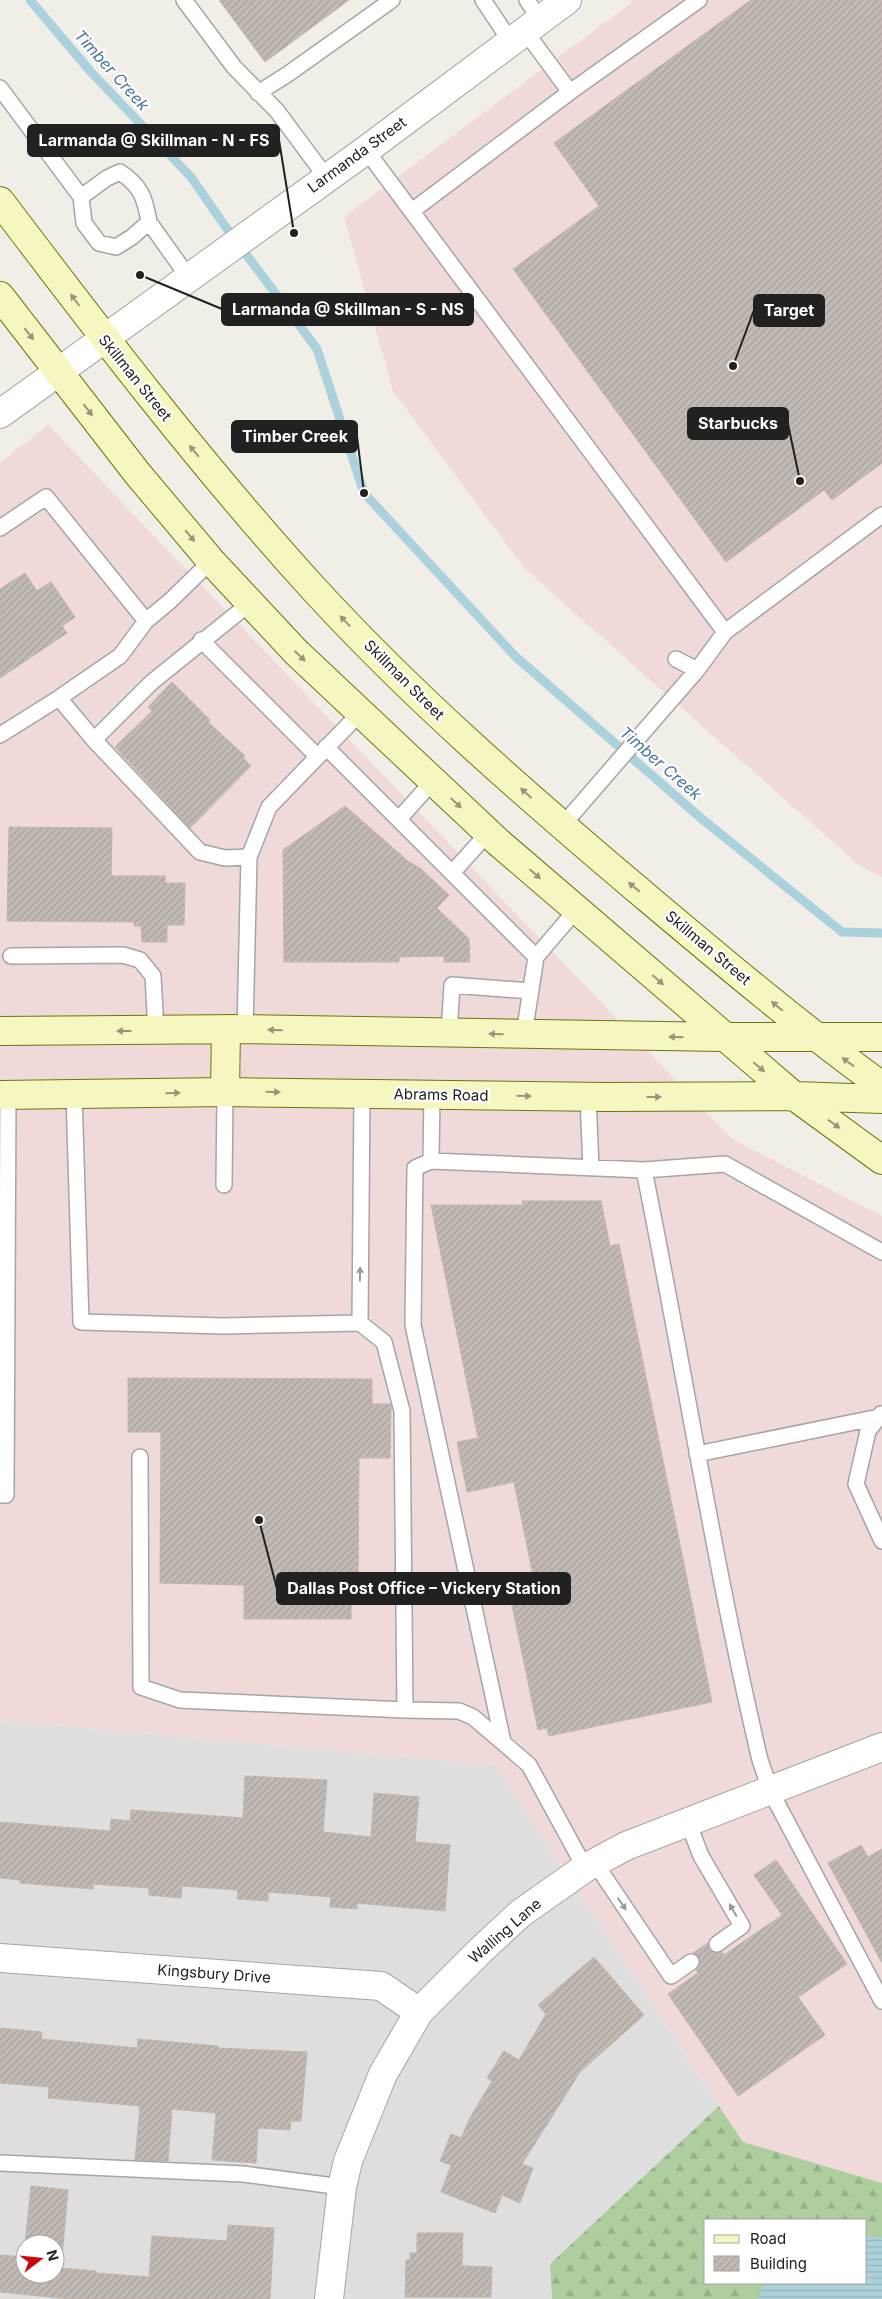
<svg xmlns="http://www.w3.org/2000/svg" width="882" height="2299" viewBox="0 0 882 2299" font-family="Inter,sans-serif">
  <defs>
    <pattern id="forest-firs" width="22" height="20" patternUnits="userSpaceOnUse" patternTransform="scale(1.25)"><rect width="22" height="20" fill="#aece9f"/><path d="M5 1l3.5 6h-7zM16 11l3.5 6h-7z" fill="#95b189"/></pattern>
    <pattern id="water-rules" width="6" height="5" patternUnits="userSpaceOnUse" patternTransform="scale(1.25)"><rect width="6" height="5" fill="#abd2dc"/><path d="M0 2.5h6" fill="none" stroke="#93b4bc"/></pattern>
    <pattern id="building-hatch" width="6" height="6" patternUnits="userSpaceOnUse" patternTransform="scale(1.25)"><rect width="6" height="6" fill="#c2bab5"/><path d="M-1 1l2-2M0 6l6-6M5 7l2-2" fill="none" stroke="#a6a09b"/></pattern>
  </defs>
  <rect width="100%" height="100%" fill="#f1eee8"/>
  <path fill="#dfdede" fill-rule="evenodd" d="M0 1720 495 1765 719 2106 550 2264 552 2299H0ZM25 2244H55V2274H25Z"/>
  <path fill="#f0d9d9" d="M635 0H882V877L860 866 525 569 393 391 344 217Z
    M48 425 732 1139 882 1216V2183L743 2142 495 1765 0 1720V463Z"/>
  <path fill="url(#forest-firs)" fill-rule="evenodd" d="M719 2106 743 2142 882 2183V2299H552L550 2264ZM706 2220H866V2283H706Z"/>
  <path fill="url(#water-rules)" d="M866 2236 882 2238V2299H757L766 2283H866Z"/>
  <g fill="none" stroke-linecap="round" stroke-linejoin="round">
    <path stroke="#abd2dc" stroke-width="9" d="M30 0 91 72 191 177 225 226 317 349 364 493 516 657 702 819 842 932 882 933"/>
  </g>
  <path fill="url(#building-hatch)" stroke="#c2b5ab" d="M219 0H349L265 62Z
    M751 0H882V463L832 500 824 490 726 562 513 269 599 206 554 143Z
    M25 573 37 591 51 582 75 617 62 626 67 633 0 678V589Z
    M172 682 210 720 208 722 245 756 243 758 251 766 190 828 115 747 152 711 148 707Z
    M345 806 408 861 421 869 449 895 437 908 469 939 470 962H444V956L399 957V962H284L283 850Z
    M9 827 112 828 111 876H165V883H185L184 925H167V942H142L141 926H134V922L7 921Z
    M522 1201H601L610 1246 619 1244 712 1702 549 1736 547 1728 538 1730 509 1591 535 1585 514 1482 467 1492 457 1442 478 1438 431 1205H523Z
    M128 1378 372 1379V1404H391L390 1458H359L358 1585 351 1586V1619H244V1585L160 1583 161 1432H128Z
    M245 1776 327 1780 323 1832 371 1837 374 1793 419 1797 415 1842 450 1845 445 1911 357 1903V1909L330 1907 331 1897 268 1892V1901L237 1899 238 1890 182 1886 181 1898 149 1895V1888L93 1884V1889L20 1883V1880L0 1878V1822L110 1831 111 1819 130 1821 131 1810 243 1818Z
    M861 1845 868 1857 882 1849V1963L828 1863Z
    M776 1860 847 1964 798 1997 825 2035 738 2096 668 1994 698 1973 696 1970 700 1961 698 1956 693 1953 708 1943 709 1949 713 1952H722L724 1955 782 1915 754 1875Z
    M594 1957 644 2015 580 2072 522 2164 533 2168 520 2203 502 2195 495 2213 441 2192 451 2165 440 2161 451 2134 461 2138 470 2118 492 2081 487 2078 504 2051 519 2060 546 2014 538 2005Z
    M0 2028 42 2032 41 2039 137 2048 138 2039 218 2046V2048L307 2052 301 2121H291L290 2130 258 2128 256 2163 212 2160 216 2113 172 2109 168 2161 135 2160 140 2106 48 2098 49 2087 0 2083Z
    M31 2186 68 2190 61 2268 96 2271V2273L149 2277 152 2236 227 2241 228 2225 274 2228 270 2299H70L0 2292V2255L24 2257 25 2249V2274H55V2244H25Z
    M417 2233H463L462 2266 492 2267 491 2297H405L406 2260H410V2253H417Z"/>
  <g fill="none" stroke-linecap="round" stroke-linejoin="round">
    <g stroke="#a5a5a5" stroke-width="18">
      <path id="service" d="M184 0 234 67 277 111 326 177
        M483 0 511 42
        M527 0 540 20
        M0 88 81 197 84 223 99 243 116 247 132 237 149 222 189 278
        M570 92 699 0
        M258 93 288 74 392 0
        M366 150 725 632
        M81 197 107 178 120 172C141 186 145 198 149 222
        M412 211 570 92 525 31
        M0 528 46 497 146 621 170 601 211 561
        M201 640 317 756
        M676 659 697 670
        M59 698 94 740
        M0 735 59 698 120 656 146 621
        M326 747 536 957 576 910
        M399 819 433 781
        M562 826 697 670 725 632 882 515
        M249 857 269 807 360 713
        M452 873 488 833
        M11 956 123 955 140 960 153 976 156 1031
        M245 1029 249 857 225 858 200 852 94 740 152 682 250 603
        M449 1033 452 985 531 991
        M524 1034 536 957
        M74 1094 81 1322 224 1326 360 1323 384 1342 402 1411 405 1710 459 1711 473 1717 529 1765 585 1868
        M588 1097 591 1168
        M431 1161 432 1094
        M224 1185 225 1092
        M882 1252 725 1164 644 1170C684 1367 714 1565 760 1760L771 1792 882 2001
        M360 1323 362 1094
        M881 1414 868 1431 856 1484 882 1541
        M697 1454 879 1417
        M140 1457 141 1687 180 1700 405 1710
        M0 1495H6L8 1095
        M503 1742 413 1325 415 1168 431 1161 644 1170
        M688 1822 701 1856 742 1926 717 1944
        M595 1863 671 1976 691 1962
        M0 2163 243 2174 342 2187"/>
    </g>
    <g stroke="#a5a5a5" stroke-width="30">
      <path id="minor" d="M0 1958 381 1986 419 2012"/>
    </g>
    <g stroke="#a5a5a5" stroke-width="30">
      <path id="tertiary" d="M0 414 366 150 567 0
        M329 2299 342 2187 348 2161 383 2074 419 2012 481 1950 521 1913 585 1868 626 1846 882 1747"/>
    </g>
    <g stroke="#6d760a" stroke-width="30">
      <path id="secondary" d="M0 201C100 333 201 465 313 588 411 695 521 791 632 885 714 954 795 1023 882 1086
        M0 296 137 473 211 561 296 652 498 842 794 1096 882 1160
        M0 1031 245 1029 724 1037H882
        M225 1092 226 1029
        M0 1095 225 1092 606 1097 794 1096 882 1099"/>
    </g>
    <use href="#service" stroke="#fff" stroke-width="15"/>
    <use href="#minor" stroke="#fff" stroke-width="28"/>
    <use href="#tertiary" stroke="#fff" stroke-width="28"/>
    <use href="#secondary" stroke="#f6f7c0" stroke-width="28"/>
  </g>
  <defs><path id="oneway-solid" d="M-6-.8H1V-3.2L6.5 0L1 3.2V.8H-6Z" transform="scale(1.25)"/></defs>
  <g fill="#969778">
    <use href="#oneway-solid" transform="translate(75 300) rotate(-127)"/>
    <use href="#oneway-solid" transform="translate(29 334) rotate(52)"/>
    <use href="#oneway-solid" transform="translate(88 410) rotate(52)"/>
    <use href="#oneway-solid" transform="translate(194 451) rotate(-130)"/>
    <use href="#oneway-solid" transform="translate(190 536) rotate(50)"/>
    <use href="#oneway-solid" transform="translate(345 621) rotate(-134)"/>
    <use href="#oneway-solid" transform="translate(300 656) rotate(44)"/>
    <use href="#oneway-solid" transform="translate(526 793) rotate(-138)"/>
    <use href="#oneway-solid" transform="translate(456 803) rotate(43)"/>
    <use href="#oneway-solid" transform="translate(535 874) rotate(41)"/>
    <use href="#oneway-solid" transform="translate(634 887) rotate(-140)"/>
    <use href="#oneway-solid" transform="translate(658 980) rotate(41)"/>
    <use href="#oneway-solid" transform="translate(777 1006) rotate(-140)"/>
    <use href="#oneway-solid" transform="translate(275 1030) rotate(-179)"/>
    <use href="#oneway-solid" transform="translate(124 1031) rotate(-180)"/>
    <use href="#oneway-solid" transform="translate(496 1034) rotate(-179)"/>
    <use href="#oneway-solid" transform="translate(676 1037) rotate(-179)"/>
    <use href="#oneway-solid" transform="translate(848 1062) rotate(-144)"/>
    <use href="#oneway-solid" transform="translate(759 1067) rotate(40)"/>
    <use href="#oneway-solid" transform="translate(273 1092) rotate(1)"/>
    <use href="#oneway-solid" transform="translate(173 1093) rotate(-1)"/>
    <use href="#oneway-solid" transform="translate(524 1096) rotate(1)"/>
    <use href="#oneway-solid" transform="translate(654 1097)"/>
    <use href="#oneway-solid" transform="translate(834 1124) rotate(36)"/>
  </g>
  <g fill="#9b9b9b">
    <use href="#oneway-solid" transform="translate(360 1274) rotate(-89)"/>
    <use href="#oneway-solid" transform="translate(622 1904) rotate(55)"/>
    <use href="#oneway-solid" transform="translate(733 1910) rotate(-120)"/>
  </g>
  <g text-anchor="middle" stroke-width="4.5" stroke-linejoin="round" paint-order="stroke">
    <g font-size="15" fill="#212121" stroke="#fff">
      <text transform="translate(357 155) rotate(-36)" y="5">Larmanda Street</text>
      <text transform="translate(135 378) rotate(51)" y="5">Skillman Street</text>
      <text transform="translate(404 680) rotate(45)" y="5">Skillman Street</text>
      <text transform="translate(708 948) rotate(40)" y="5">Skillman Street</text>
      <text transform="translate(441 1095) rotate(1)" y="5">Abrams Road</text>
      <text transform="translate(505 1931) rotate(-41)" y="5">Walling Lane</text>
      <text transform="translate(214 1974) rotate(4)" y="5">Kingsbury Drive</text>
    </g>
    <g font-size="16" font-style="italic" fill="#4a769e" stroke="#fff">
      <text transform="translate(112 70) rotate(48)" y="6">Timber Creek</text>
      <text transform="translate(661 763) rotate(41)" y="6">Timber Creek</text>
    </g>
  </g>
  <path fill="none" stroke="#212121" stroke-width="2" d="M294 233L279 140M140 275L222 309M733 366L754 310M800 481L788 424M364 493L357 436M259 1520L277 1589"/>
  <g fill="#212121" stroke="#fff" stroke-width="2">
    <circle cx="294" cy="233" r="5"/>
    <circle cx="140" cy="275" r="5"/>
    <circle cx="733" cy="366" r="5"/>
    <circle cx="800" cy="481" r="5"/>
    <circle cx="364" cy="493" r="5"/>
    <circle cx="259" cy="1520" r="5"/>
  </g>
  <g fill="#212121" stroke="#212121" stroke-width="2">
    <rect x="28" y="125" width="251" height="31" rx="5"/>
    <rect x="222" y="294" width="251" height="31" rx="5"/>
    <rect x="754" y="295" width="70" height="31" rx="5"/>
    <rect x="688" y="408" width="100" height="31" rx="5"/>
    <rect x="232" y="421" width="125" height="31" rx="5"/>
    <rect x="277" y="1573" width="293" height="31" rx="5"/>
  </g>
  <g font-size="16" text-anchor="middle" font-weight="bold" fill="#fff">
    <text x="154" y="146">Larmanda @ Skillman - N - FS</text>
    <text x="348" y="315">Larmanda @ Skillman - S - NS</text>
    <text x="789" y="316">Target</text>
    <text x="738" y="429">Starbucks</text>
    <text x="295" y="442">Timber Creek</text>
    <text x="424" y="1594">Dallas Post Office – Vickery Station</text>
  </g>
  <rect x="704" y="2219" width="162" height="65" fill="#ffffff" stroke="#a6a6a6"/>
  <rect x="714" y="2235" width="25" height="8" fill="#f6f7c0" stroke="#a6a6a6"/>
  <text x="750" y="2244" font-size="15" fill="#212121">Road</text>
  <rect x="714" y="2256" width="25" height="15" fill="url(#building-hatch)" stroke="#a6a6a6"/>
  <text x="750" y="2269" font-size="15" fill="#212121">Building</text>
  <g transform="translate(40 2259) rotate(74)"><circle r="24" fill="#ffffff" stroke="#a6a6a6"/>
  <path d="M0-4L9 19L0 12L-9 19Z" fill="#c9090e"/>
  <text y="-8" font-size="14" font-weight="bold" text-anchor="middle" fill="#212121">N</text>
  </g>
</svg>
